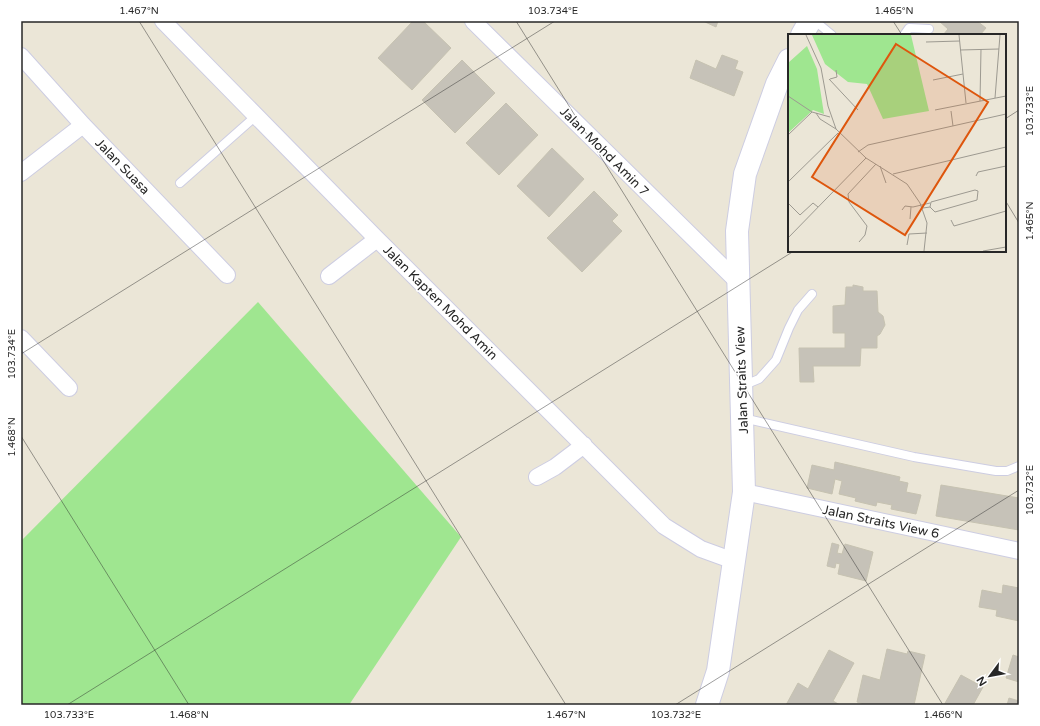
<svg xmlns="http://www.w3.org/2000/svg" width="1040" height="726" viewBox="0 0 1040 726" font-family="'Varela Round',sans-serif">
  <rect width="100%" height="100%" fill="#ebe6d7"/>
  <path fill="#9fe690" d="M258 302 461 537 349 705H21V541Z"/>
  <path fill="#c6c2b8" stroke="#c6c2b1" d="M413 21H423L451 48 412 90 378 58Z
    M703 21H718L716 27Z
    M939 21H977L986 28 980 35H943L948 29Z
    M722 55 738 61 735 69 743 72 734 96 690 78 696 60 716 69Z
    M462 60 495 93 455 133 422 100Z
    M506 103 538 135 499 175 466 143Z
    M552 148 584 179 549 217 517 186Z
    M594 191 618 215 612 221 622 231 582 272 547 238Z
    M853 285 863 287V291H877L878 312 883 316 885 325 880 334 877 336V348H861L860 366H813L814 382H800L799 348H845V333H833V306L845 305 846 287H853Z
    M835 462 900 477 899 481 908 483 906 492 921 495 916 514 891 509 892 505 877 502 876 506 855 501 856 498 839 494 842 481 835 479 832 494 807 488 812 465 834 470Z
    M941 485 1019 498V530L936 516Z
    M832 543 839 545 837 553 842 554 845 544 873 552 866 581 838 574 840 564 836 563 835 568 827 566Z
    M1003 585 1019 588V621L996 616 997 610 979 607 982 590 1002 594Z
    M887 649 907 654 908 651 925 655 914 705H868L857 702 863 675 880 680Z
    M829 650 854 663 833 701 840 705H786L798 683 808 689Z
    M1013 655 1019 657V682L1006 678Z
    M961 675 983 687 973 705H944Z
    M1009 698 1019 701V705H1007Z"/>
  <g fill="none" stroke-linecap="round" stroke-linejoin="round">
    <g stroke="#cdcde2" stroke-width="10">
      <path id="lane" d="M815 21 832 35
        M904 35 909 28 929 29
        M180 183 257 115
        M742 386 759 379 776 360 789 328 798 310 812 294
        M743 418 914 457 996 471H1007L1019 466"/>
    </g>
    <g stroke="#cdcde2" stroke-width="18">
      <path id="street" d="M163 21 377 239 664 526 701 549 734 561
        M473 21 737 281
        M21 56 83 125 227 275
        M21 173 83 125
        M329 276 377 239
        M21 338 69 388
        M537 477 555 467 584 445
        M744 492 1019 551"/>
    </g>
    <g stroke="#cdcde2" stroke-width="24">
      <path id="secondary" d="M802 35 810 21
        M707 705 718 671 744 492 737 231 745 174 777 84 789 60"/>
    </g>
    <use href="#lane" stroke="#fff" stroke-width="8"/>
    <use href="#street" stroke="#fff" stroke-width="16"/>
    <use href="#secondary" stroke="#fff" stroke-width="22"/>
  </g>
  <path fill="none" stroke="#272727" stroke-width="1" stroke-opacity="0.45" d="M139 21 566 705M516 21 943 705M893 21 902 35M1005 119 1019 110M1005 200 1019 223M21 354 555 21M21 436 189 705M67 705 794 251M675 705 1019 490"/>
  <g text-anchor="middle" stroke-width="3.5" stroke-linejoin="round" paint-order="stroke">
    <g font-size="13" fill="#272727" stroke="#fff">
      <text transform="translate(605 151) rotate(45)" y="5">Jalan Mohd Amin 7</text>
      <text transform="translate(123 166) rotate(46)" y="5">Jalan Suasa</text>
      <text transform="translate(441 302) rotate(45)" y="5">Jalan Kapten Mohd Amin</text>
      <text transform="translate(741 380) rotate(-92)" y="5">Jalan Straits View</text>
      <text transform="translate(881 521) rotate(12)" y="5">Jalan Straits View 6</text>
    </g>
  </g>
  <g transform="translate(788 34)">
    <rect width="218" height="218" fill="#ebe6d7"/>
    <path d="M24 1H123L141 77 95 85 79 50 60 48 37 30ZM19 12 29 35 36 80 25 76 0 99V29Z" fill="#9fe690"/>
    <path fill="none" stroke="#9d9a91" stroke-width="1" d="M18 1 33 34 40 72 48 95 78 124 119 150 132 169 139 189 136 217M171 1 178 69M138 8 172 7M172 16 211 15M41 45 70 76M42 45 49 43 48 36M145 46 175 40M0 62 24 78 42 83M207 64 212 1M192 67 193 15M147 76 218 62M163 77 165 92M28 79 32 85 48 95M0 101 24 78M70 118 80 111 218 80M92 132 98 149M105 140 218 113M188 142 190 138 218 132M0 148 50 99M0 169 12 181 25 169 30 173M135 174 142 173 147 178 189 166 190 157 187 156 143 168 142 173M114 176 117 172 125 173 142 169M122 185 123 173M163 186 166 192 218 177M0 204 78 124M71 208 77 201 79 192 61 168 60 160 88 130M119 211 121 200 139 199M195 217 218 213"/>
    <path fill="#de560d" fill-opacity="0.15" stroke="#de560d" stroke-width="2" d="M108 10 200 68 117 201 24 143Z"/>
    <rect width="218" height="218" fill="none" stroke="#272727" stroke-width="2"/>
  </g>
  <rect width="1040" height="726" fill="none" stroke="#ffffff" stroke-width="44"/>
  <g transform="translate(990 676) rotate(238)" stroke="#ffffff" stroke-width="3" paint-order="stroke">
  <path d="M0-3L7 15L0 10L-7 15Z" fill="#272727"/>
  <text y="-6" font-size="11" font-weight="bold" text-anchor="middle" fill="#272727">N</text>
  </g>
  <rect x="22" y="22" width="996" height="682" fill="none" stroke="#272727" stroke-width="1.5"/>
  <g font-size="10" text-anchor="middle" fill="#272727">
    <text x="139" y="14">1.467°N</text>
    <text x="553" y="14">103.734°E</text>
    <text x="894" y="14">1.465°N</text>
    <text transform="translate(1029 111) rotate(-90)" y="4">103.733°E</text>
    <text transform="translate(1029 221) rotate(-90)" y="4">1.465°N</text>
    <text transform="translate(11 354) rotate(-90)" y="4">103.734°E</text>
    <text transform="translate(11 437) rotate(-90)" y="4">1.468°N</text>
    <text transform="translate(1029 490) rotate(-90)" y="4">103.732°E</text>
    <text x="69" y="718">103.733°E</text>
    <text x="189" y="718">1.468°N</text>
    <text x="566" y="718">1.467°N</text>
    <text x="676" y="718">103.732°E</text>
    <text x="943" y="718">1.466°N</text>
  </g>
</svg>
